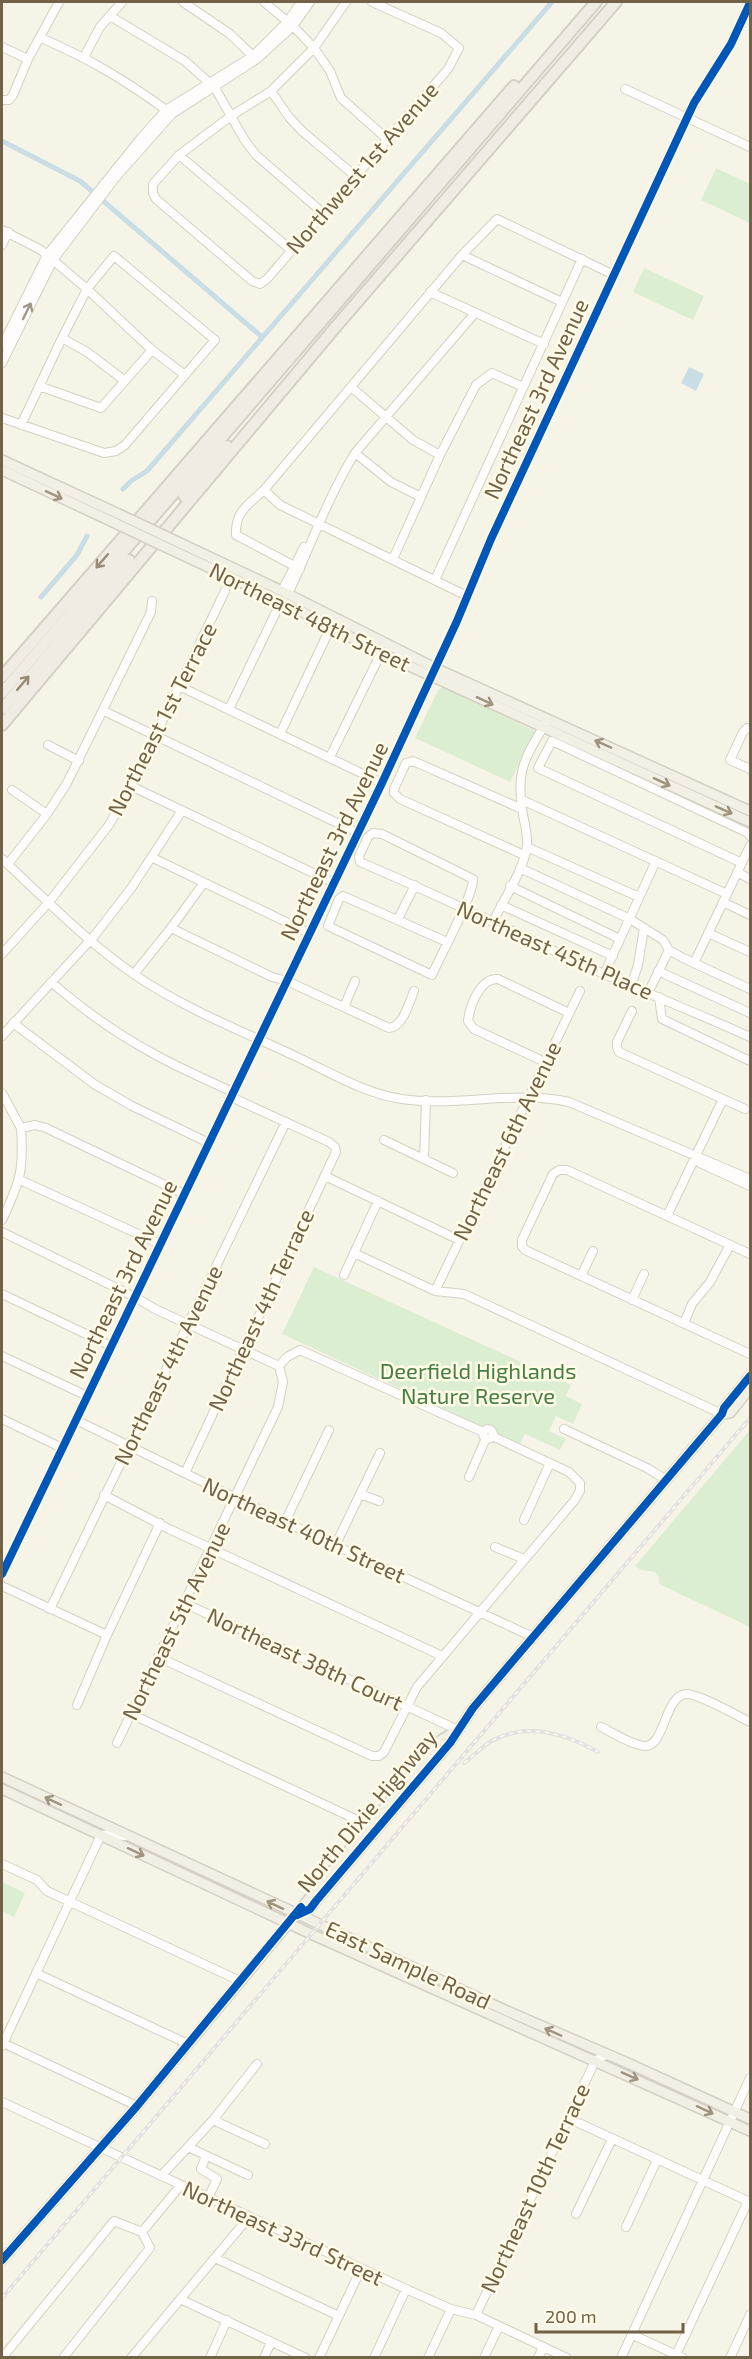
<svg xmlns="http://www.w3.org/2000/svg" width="752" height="2359" viewBox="0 0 752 2359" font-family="'Exo 2',sans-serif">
  <rect width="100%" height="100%" fill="#f6f4e7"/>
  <path fill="#dceed2" d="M716 168 750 184V223L701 200Z
    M644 268 704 296 693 320 633 292Z
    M443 687 535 731 510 782 415 738 438 690Z
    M314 1267 571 1385 566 1396 582 1404 573 1424 556 1416 549 1431 566 1439 560 1450 525 1434 520 1444 282 1334Z
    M750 1430V1627L659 1584V1578L655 1572 641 1570 635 1566Z
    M2 1882 25 1893 14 1917 2 1911Z"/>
  <path fill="#c9dde6" d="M689 367 704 374 696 391 681 383Z"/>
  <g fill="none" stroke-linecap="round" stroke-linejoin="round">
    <path stroke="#c9dde6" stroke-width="5" d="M2 141 80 181 262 337
      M123 489 131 481 147 471 552 2
      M41 597 77 555 87 536"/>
    <g stroke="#d4d0c2" stroke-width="10">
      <path id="minor" d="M183 2 230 34 255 58
        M264 2 293 26 314 48 330 71 341 98 387 139
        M346 2 314 48 271 91 231 116 179 155 153 184V193L156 199 252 281 260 284 267 279 448 69 459 48 441 33 372 2
        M110 16 185 61 215 88 244 139 256 155 323 213
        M41 38C90 59 125 80 169 112
        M2 47 28 59
        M84 57 100 27 122 2
        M625 89 750 147
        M271 91 289 117 302 131 355 176
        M2 100H9L13 95 28 59 59 2
        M179 155 291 250
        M2 230 41 250 87 289 152 350 185 375
        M2 245 8 232
        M462 255 562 302
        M430 292 544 344
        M62 338 87 352 125 381
        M2 346 47 255 141 138 166 110 253 56 288 21 301 2
        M2 363 53 260 116 177 172 114 257 59 293 26 310 2
        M39 386 101 408 152 350
        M351 387 413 440 440 455
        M2 418 104 453 116 451 125 445 215 340 114 256 87 289 62 338 21 425
        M355 453 391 482 421 497
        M264 490 280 505 467 596
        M393 559 440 455 476 385 492 373 523 387
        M300 569 236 535C235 511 248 505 264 490L462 255 497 219 614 275
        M435 580 582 259
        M282 591 304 547
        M288 594C310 547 328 497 355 453L475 313
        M179 686 382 783
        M229 709 276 612
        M104 711 358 833
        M750 728H747L743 732 730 760 750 769
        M280 734 335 618
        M48 745 79 761
        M330 757 381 653
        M131 786 334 883
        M12 790 47 814
        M522 800 727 894
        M522 809 413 761 406 763 394 789V793L400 799 524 855
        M527 847 639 897
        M153 858 309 933
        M2 859C44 898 87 942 135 975 185 1009 242 1031 297 1057 330 1072 365 1094 402 1099 457 1107 514 1090 569 1102L750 1179
        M742 863 538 768 552 741 748 833 750 836
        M8 864 47 814 67 783 151 612 152 601
        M520 868 630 919 663 940 669 950 683 958 750 989
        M737 872 750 879
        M510 886 620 939
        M723 902 750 915
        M501 905 613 956
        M398 919 415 885
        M493 922C503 900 524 870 527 846 528 833 524 822 522 809 516 770 526 755 546 723
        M171 928 272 977 287 981 389 1028C403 1027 409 1003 414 991
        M708 933 750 952
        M447 942 343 896 339 899 328 926 432 975C440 956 474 895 473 879L382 834 373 833 368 837 359 856 360 862C443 897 523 937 604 974 653 996 702 1015 750 1037
        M2 954 49 902 109 825 131 786 225 591
        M694 963 750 846
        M658 971 750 1013
        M134 974 171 928 203 884
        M604 974 656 861
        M51 982C82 1009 117 1034 154 1054 179 1068 207 1080 233 1092
        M631 986 638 965 644 928
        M648 993 669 950
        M659 997 662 1019 750 1061
        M344 1007 355 981
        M632 1011 617 1042V1047L619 1052 745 1109
        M13 1023 94 1084 132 1106 209 1143
        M2 1036 95 935 132 887 181 812
        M545 1062 474 1029 468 1021C470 1005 480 978 498 979L569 1013
        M2 1093 21 1128 35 1125 46 1128 184 1194
        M384 1140 453 1173
        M695 1157 700 1163 750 1186
        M424 1159 426 1100
        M325 1176 459 1240
        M20 1180 160 1244
        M667 1216 723 1099
        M2 1220C20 1182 24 1171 21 1128
        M2 1232 135 1297 155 1309 279 1366 287 1357 300 1350 483 1432
        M354 1253 435 1291 464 1294 722 1414
        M750 1254 567 1170H559L553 1174 522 1240V1246L525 1250 750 1354
        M344 1275 378 1201
        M581 1276 593 1251
        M435 1291 580 991
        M2 1294 111 1346
        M632 1300 644 1274
        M684 1323 692 1304 710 1282 730 1245
        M2 1356 87 1396
        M2 1419 62 1448
        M76 1420 285 1522 533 1637
        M483 1434a5 5 0 1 1 10 0a5 5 0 1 1-10 0Z
        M564 1429 647 1468 665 1479
        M185 1473 336 1152 335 1147 329 1142 231 1097
        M469 1477 486 1438
        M360 1494 379 1501
        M104 1495 169 1529 442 1656
        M524 1520 550 1463
        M285 1522 329 1430
        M335 1546 380 1453
        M495 1547 524 1559
        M2 1574 382 783 457 621 491 539 694 103 731 44 750 3
        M2 1586 107 1635
        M184 1603 458 1730
        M50 1609 286 1122
        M158 1657 372 1756H379L384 1752 417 1687 574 1501 580 1491V1483L569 1472 492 1436
        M77 1705 107 1635 160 1523
        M131 1714 368 1825
        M601 1727C614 1733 629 1744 644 1746 665 1748 664 1696 686 1694 697 1693 738 1716 750 1722
        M117 1743 278 1407 283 1382 279 1366
        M2 1864 37 1880 47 1891 240 1981
        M36 1973 188 2044
        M3 2043 137 2106
        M2 2046 101 1835 111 1834 124 1836
        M2 2102 406 2289 451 2309 476 2315 567 2358
        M568 2118 750 2202
        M213 2120 265 2144
        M188 2147 248 2175
        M206 2156 201 2169 217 2179 208 2198
        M161 2176 213 2120 257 2064
        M576 2214 612 2139
        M626 2227 657 2160
        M142 2232 180 2186
        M215 2258 339 2316
        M180 2299 306 2358
        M476 2315 595 2061 607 2054
        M633 2335 683 2358
        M676 2355 748 2201
        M2 2358 114 2221 142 2232 150 2248 63 2358
        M131 2358 249 2217
        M210 2358 227 2320
        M264 2358 271 2342
        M319 2358 361 2269
        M374 2358 406 2289
        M428 2358 451 2309
        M484 2358 499 2326
        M538 2358 543 2347
        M621 2358 750 2078
        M730 2358 750 2315"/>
    </g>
    <g stroke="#d5cfc4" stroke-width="12">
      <path id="major" d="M2 460 123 516
        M2 470 117 524
        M180 543 282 591 435 668 750 811
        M174 551 281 601 381 653 750 822
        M722 1414 730 1413 750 1388
        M2 1777 507 2011 630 2064 750 2119
        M2 1789 311 1934 750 2131
        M297 1915 310 1909 316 1901 450 1743 473 1708 722 1414 724 1408 750 1376
        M2 2260 137 2106 414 1772 441 1740 456 1731"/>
    </g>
    <g stroke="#d5cfc4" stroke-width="14">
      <path id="highway" d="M184 496 227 446
        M2 677 514 86
        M2 693 596 2
        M2 709 129 560
        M2 725 333 330 616 2"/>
    </g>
    <use href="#minor" stroke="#fefdfb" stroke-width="8"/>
    <use href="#major" stroke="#f2f0e4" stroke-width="9"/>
    <use href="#highway" stroke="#f0ebe3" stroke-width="10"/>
    <g stroke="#e4e1e3" stroke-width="4">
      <path id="rail" d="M464 1763C473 1756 481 1748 490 1742 525 1721 566 1734 598 1752
        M2 2298 750 1418"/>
    </g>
    <use href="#rail" stroke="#fffbe7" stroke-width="1.5" stroke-dasharray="4.5" stroke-linecap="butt"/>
    <g stroke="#d5cfc4" stroke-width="12" stroke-linecap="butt">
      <path id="major-bridge" d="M123 516 180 543
        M117 524 174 551"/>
    </g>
    <use href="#major-bridge" stroke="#f2f0e4" stroke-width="9"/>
    <g stroke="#fffbe7" stroke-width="11">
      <path id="cycleway" d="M2 1574 382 783 457 621 491 539 694 103 731 44 750 3
        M297 1915 310 1909 316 1901 450 1743 473 1708 722 1414 724 1408 750 1376
        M2 2260 137 2106 301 1907"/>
    </g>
    <use href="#cycleway" stroke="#0057b8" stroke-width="8"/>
  </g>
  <defs><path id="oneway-shaft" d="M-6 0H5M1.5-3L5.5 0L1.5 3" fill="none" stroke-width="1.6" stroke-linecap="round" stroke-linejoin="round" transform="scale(1.5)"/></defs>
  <use stroke="#a39887" href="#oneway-shaft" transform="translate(27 311) rotate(-64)"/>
  <g stroke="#9f947f">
    <use href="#oneway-shaft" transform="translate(54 495) rotate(25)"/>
    <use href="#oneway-shaft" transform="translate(485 701) rotate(25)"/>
    <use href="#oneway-shaft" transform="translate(603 744) rotate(-156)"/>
    <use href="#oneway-shaft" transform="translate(662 782) rotate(25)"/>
    <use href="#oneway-shaft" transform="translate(724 810) rotate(24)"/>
    <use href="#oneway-shaft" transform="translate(53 1801) rotate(-155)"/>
    <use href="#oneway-shaft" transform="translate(136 1852) rotate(25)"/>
    <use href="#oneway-shaft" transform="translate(275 1905) rotate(-155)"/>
    <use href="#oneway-shaft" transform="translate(553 2032) rotate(-156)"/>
    <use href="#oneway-shaft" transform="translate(630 2076) rotate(24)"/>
    <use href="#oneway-shaft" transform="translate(705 2110) rotate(25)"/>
  </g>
  <g stroke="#988b76">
    <use href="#oneway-shaft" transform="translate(102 561) rotate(131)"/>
    <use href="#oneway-shaft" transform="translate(23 683) rotate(-50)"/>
  </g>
  <g text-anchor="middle" stroke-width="5" stroke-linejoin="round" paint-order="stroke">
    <g font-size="22" fill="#726248" stroke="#fffbe7">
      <text transform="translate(362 168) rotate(-49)" y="8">Northwest 1st Avenue</text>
      <text transform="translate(536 399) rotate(-65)" y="8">Northeast 3rd Avenue</text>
      <text transform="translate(310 617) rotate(26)" y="8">Northeast 48th Street</text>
      <text transform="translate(162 719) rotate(-63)" y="8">Northeast 1st Terrace</text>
      <text transform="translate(334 841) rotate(-64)" y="8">Northeast 3rd Avenue</text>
      <text transform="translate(555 950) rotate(24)" y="8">Northeast 45th Place</text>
      <text transform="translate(507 1141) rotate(-64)" y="8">Northeast 6th Avenue</text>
      <text transform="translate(123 1279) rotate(-64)" y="8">Northeast 3rd Avenue</text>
      <text transform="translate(261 1310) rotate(-65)" y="8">Northeast 4th Terrace</text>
      <text transform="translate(168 1365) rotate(-64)" y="8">Northeast 4th Avenue</text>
      <text transform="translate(304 1530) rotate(25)" y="8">Northeast 40th Street</text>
      <text transform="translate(176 1621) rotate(-64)" y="8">Northeast 5th Avenue</text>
      <text transform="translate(305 1659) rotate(25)" y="8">Northeast 38th Court</text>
      <text transform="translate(367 1811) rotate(-50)" y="8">North Dixie Highway</text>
      <text transform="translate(408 1965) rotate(25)" y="8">East Sample Road</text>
      <text transform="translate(535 2188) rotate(-65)" y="8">Northeast 10th Terrace</text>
      <text transform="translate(283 2233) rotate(25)" y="8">Northeast 33rd Street</text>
    </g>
    <g font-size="22" fill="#467e43" stroke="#fffbe7">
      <text x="478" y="1379">Deerfield Highlands<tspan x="478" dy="25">Nature Reserve</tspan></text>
    </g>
  </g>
  <rect width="752" height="2359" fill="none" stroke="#726248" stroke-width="6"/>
  <path d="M536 2323v9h147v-9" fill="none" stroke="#726248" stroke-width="3"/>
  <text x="545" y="2323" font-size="18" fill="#726248" stroke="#fffbe7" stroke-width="4.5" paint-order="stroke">200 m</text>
</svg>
